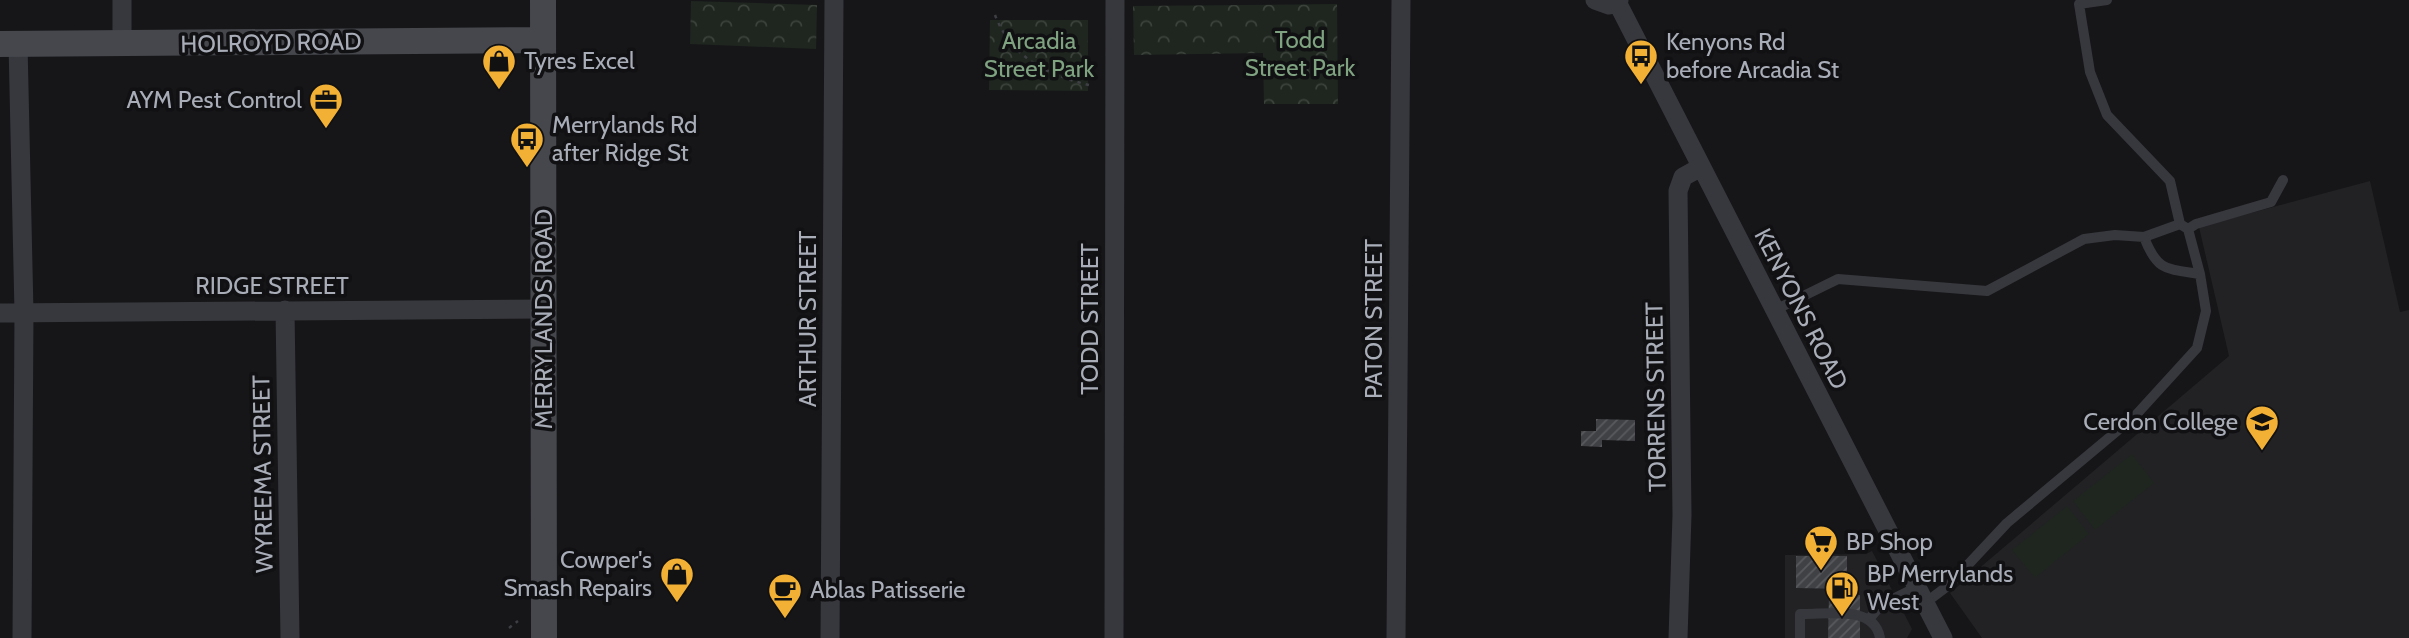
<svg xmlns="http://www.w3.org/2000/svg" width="2409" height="638" viewBox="0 0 2409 638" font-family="Cabin,sans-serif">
  <defs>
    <pattern id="forest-crowns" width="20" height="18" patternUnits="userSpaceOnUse" patternTransform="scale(1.75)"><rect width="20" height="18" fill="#1e261f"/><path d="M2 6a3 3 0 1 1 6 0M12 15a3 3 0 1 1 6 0" fill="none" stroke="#3c433d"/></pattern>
    <pattern id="building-hatch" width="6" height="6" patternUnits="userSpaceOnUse" patternTransform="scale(1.75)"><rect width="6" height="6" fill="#404145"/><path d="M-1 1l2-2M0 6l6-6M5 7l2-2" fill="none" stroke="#595a5e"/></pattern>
  </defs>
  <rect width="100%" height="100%" fill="#161618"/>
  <path fill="#222225" d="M2370 181 2400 312 2409 310V638H1982L1950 593 2229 356 2199 227Z
    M1872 551 1912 629 1907 638H1785V555L1866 554Z"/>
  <path fill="#1e261f" d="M2132 454 2154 483 2095 530 2073 501Z
    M2067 506 2089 534 2035 578 2012 550Z"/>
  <path fill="url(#forest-crowns)" d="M691 1 817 5 816 49 690 44Z
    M1337 4 1338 104H1264L1263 53 1134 55 1133 6Z
    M990 20H1088V91L989 90Z"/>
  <path fill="url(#building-hatch)" d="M1596 419 1635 420V441L1602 440V447L1581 446V431H1596Z
    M1796 556H1847V589L1796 588Z
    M1829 595H1860V638H1828Z"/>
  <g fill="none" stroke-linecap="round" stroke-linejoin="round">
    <path stroke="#3d3f44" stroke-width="2.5" stroke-dasharray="3.5 5" stroke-linecap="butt" d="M995 15C1011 57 1047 75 1089 85
      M509 628 518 621"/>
    <path stroke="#37383d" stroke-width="10" d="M2107 0 2079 4 2090 72 2107 115 2170 181 2180 224
      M2188 229 2196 224 2271 202 2283 180
      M2144 237 2180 224 2188 229 2200 274
      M1775 310 1838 279 1987 291 2084 239 2115 235 2144 237C2157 271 2166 269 2200 274L2206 311 2197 348 2135 416 2007 523 1949 585 1925 603
      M1870 618 1881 605 1917 587
      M1800 638V614C1826 615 1874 604 1880 638"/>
    <path stroke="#37383d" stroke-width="19" d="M1595 0 1609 5 1619 0
      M1617 2 1943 638
      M18 44 24 312 22 638
      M122 44V0
      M285 310 290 638
      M0 313 544 309
      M830 638 834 0
      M1114 638 1115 0
      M1396 638 1401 0
      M1678 638 1682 515 1678 191 1683 177 1701 167"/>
    <path stroke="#45474d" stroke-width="26" d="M543 0 544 638
      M0 44 543 40"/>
  </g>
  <defs>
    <g id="bus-pin" transform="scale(1.75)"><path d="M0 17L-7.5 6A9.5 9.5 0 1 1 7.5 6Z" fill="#f2b134" stroke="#111113"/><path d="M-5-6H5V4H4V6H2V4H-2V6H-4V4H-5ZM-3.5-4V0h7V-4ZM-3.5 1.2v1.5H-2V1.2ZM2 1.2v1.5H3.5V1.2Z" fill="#111"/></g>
    <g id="shop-pin" transform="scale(1.75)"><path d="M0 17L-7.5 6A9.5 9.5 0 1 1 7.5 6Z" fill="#f2b134" stroke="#111113"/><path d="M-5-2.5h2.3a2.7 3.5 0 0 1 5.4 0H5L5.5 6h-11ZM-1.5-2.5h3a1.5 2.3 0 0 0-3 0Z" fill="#111"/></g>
    <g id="office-pin" transform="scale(1.75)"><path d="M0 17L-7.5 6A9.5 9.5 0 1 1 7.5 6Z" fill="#f2b134" stroke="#111113"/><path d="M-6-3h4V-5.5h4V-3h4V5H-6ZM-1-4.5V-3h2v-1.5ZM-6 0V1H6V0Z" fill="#111"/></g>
    <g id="school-pin" transform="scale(1.75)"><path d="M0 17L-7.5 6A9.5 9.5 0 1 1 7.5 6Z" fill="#f2b134" stroke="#111113"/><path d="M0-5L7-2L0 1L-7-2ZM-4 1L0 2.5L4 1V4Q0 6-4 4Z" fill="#111"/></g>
    <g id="supermarket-pin" transform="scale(1.75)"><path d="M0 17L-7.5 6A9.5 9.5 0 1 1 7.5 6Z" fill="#f2b134" stroke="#111113"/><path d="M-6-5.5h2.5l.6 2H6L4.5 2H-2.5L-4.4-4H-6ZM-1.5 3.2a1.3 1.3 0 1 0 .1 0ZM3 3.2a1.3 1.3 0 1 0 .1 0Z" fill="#111"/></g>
    <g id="fuel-pin" transform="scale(1.75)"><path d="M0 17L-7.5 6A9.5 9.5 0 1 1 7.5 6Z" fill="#f2b134" stroke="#111113"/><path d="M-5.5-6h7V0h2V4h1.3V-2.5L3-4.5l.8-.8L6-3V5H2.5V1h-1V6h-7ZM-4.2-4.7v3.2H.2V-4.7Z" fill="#111"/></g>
    <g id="cafe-pin" transform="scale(1.75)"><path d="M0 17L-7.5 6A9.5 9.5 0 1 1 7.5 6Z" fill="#f2b134" stroke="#111113"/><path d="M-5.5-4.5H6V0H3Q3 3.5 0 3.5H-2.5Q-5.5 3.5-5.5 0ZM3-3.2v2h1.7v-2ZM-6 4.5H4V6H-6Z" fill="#111"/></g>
  </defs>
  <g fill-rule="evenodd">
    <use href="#bus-pin" x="1641" y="56"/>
    <use href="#shop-pin" x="499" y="61"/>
    <use href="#office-pin" x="326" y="100"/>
    <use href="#bus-pin" x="527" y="139"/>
    <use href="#school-pin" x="2262" y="422"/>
    <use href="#supermarket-pin" x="1821" y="542"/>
    <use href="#shop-pin" x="677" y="574"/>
    <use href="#fuel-pin" x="1842" y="588"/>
    <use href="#cafe-pin" x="785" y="590"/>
  </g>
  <g text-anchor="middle" stroke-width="7" stroke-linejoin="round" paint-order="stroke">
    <g font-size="24" fill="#7fa381" stroke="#111113">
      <text x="1300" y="48">Todd<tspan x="1300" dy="28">Street Park</tspan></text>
      <text x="1039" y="49">Arcadia<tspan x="1039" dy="28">Street Park</tspan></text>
    </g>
    <g font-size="24" fill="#a8adb8" stroke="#111113" text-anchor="start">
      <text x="1666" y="50">Kenyons Rd<tspan x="1666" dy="28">before Arcadia St</tspan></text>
      <text x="524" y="69">Tyres Excel</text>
      <text x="302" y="108" text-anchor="end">AYM Pest Control</text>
      <text x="552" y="133">Merrylands Rd<tspan x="552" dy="28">after Ridge St</tspan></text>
      <text x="2238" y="430" text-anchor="end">Cerdon College</text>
      <text x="1846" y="550">BP Shop</text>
      <text x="652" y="568" text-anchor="end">Cowper's<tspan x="652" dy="28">Smash Repairs</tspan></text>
      <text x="1867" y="582">BP Merrylands<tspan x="1867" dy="28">West</tspan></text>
      <text x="810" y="598">Ablas Patisserie</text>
    </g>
    <g font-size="24" fill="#a8adb8" stroke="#111113">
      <text transform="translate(271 43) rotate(-1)" y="8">HOLROYD ROAD</text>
      <text x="272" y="294">RIDGE STREET</text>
      <text transform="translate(1801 309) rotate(63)" y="8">KENYONS ROAD</text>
      <text transform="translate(544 319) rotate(-90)" y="8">MERRYLANDS ROAD</text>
      <text transform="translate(808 319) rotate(-90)" y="8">ARTHUR STREET</text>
      <text transform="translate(1090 319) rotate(-90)" y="8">TODD STREET</text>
      <text transform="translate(1374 319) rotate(-90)" y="8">PATON STREET</text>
      <text transform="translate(1656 397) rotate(-91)" y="8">TORRENS STREET</text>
      <text transform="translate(263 474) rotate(-91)" y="8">WYREEMA STREET</text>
    </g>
  </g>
</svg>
